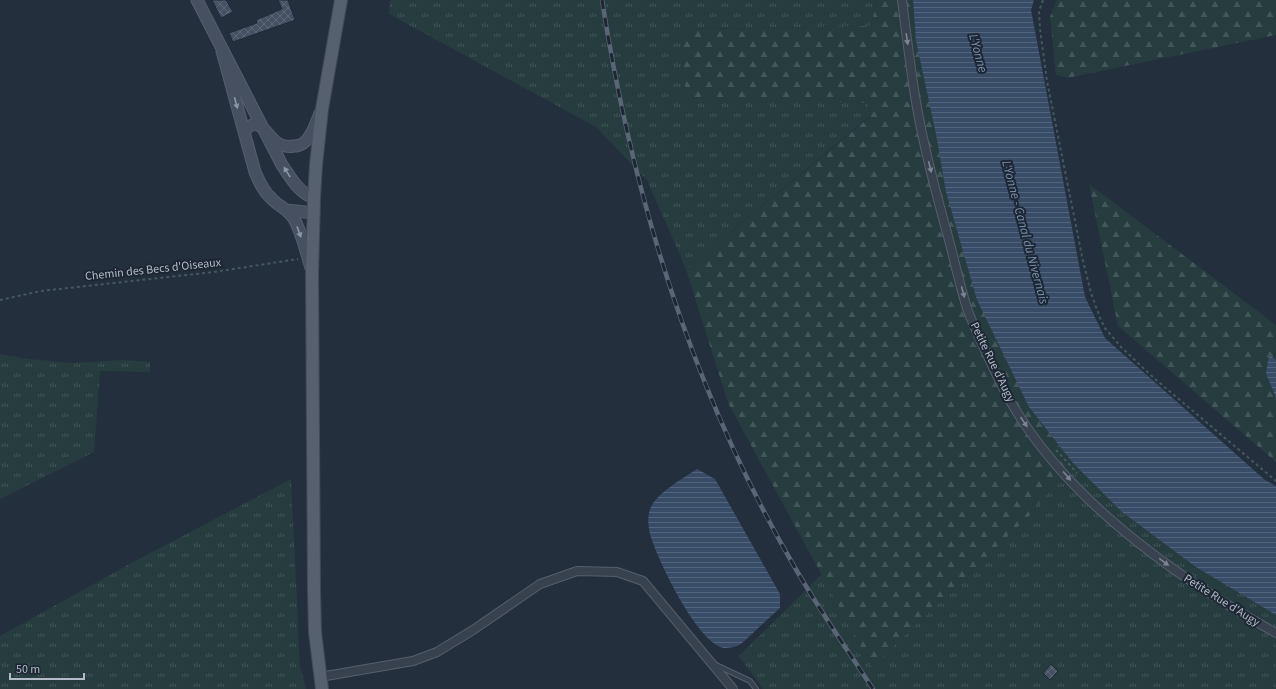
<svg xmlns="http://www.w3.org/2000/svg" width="1276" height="689" viewBox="0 0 1276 689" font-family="'Source Sans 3',sans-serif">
  <defs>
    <pattern id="grass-tufts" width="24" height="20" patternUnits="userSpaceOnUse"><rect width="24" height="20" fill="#263c3f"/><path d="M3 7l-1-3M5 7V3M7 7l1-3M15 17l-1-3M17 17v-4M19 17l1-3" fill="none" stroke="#435659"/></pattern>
    <pattern id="forest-firs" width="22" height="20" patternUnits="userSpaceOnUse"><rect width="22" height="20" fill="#263c3f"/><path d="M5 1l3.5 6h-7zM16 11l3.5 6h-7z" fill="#435659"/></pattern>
    <pattern id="water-rules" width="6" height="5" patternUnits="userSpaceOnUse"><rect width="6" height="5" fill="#394c67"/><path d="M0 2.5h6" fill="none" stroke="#53647b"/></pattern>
    <pattern id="building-cross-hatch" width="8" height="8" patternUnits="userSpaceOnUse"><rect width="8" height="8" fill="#455162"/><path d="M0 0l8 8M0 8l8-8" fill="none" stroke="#5d6877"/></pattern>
  </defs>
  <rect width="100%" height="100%" fill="#242f3e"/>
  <path fill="url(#grass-tufts)" d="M390 0H877L871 26 681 29 686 97 868 102 870 116 686 269 647 180 596 127 389 14Z
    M0 354 28 359 73 363 123 360 150 362V372L100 371 94 452 0 499Z
    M1072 462 1276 558V689H763L739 656 822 574 872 666 1030 515Z
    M291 479 300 666 306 689H0V636L137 560Z"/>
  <path fill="url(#forest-firs)" d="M877 0H913L916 41 1029 407 1072 462 1030 515 872 667 728 403 686 269 870 117 868 103 686 97 681 29 871 26Z
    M1057 0H1276V35L1067 78 1056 75 1050 17Z
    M1089 184 1276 325V462L1118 326Z"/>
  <path fill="url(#water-rules)" d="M913 0H1034L1031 10 1085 297 1105 338 1265 480 1276 486V615L1196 567 1122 512 1072 462 1029 407 977 300 946 192 936 134 916 41Z
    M1269 355 1276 360V398L1266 373Z
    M697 469 715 479 780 594V608C770 617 760 626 751 635 747 638 743 643 739 645 736 647 728 648 725 648 699 647 656 557 650 534 648 526 647 515 651 507 658 492 684 478 697 469Z"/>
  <path fill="url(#building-cross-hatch)" stroke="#1f2835" d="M212 0H226L233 12 221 18Z
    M278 0H288L295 20 233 42 229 33 257 23 256 20 282 9Z
    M1051 664 1058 671 1050 680 1043 673Z"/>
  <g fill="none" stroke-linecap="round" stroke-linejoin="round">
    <g stroke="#565f6c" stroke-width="6">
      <path id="lane" d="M716 665 750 681 756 689"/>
    </g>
    <g stroke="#565f6c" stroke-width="10">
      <path id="street" d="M902 0C906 32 910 64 915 96 923 145 936 193 949 240 955 263 960 286 967 308 970 318 975 327 979 337 988 357 997 377 1008 397 1065 500 1175 577 1276 633
        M320 677 413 661 437 652 473 630 540 584 577 571 617 572 643 581 733 689"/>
    </g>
    <g stroke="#565f6c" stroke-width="13">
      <path id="secondary" d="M197 0 282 165C291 178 299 193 314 198
        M222 51 255 172C259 181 263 191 271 198 278 206 288 209 294 219 302 233 306 252 311 268
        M244 131C260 115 265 133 276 142 281 146 288 147 294 146 300 146 306 142 309 137 314 130 317 121 320 113
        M286 210 314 213"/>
    </g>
    <g stroke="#414a57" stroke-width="14">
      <path id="primary" d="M322 689 315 632 314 590 312 274 314 198 316 165 322 109 341 0"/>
    </g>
    <path stroke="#44595c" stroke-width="2" stroke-dasharray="3 3" stroke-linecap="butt" d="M1043 0 1039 11 1040 29 1047 81 1083 261 1091 293 1100 318 1105 328 1121 347 1155 379 1276 481
      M0 300 41 291 214 272 298 259
      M1056 450 1077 473"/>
    <use href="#lane" stroke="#38414e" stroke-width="4"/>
    <use href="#street" stroke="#38414e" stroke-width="8"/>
    <use href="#secondary" stroke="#465061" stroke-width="11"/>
    <use href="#primary" stroke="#56606e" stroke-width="12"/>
    <g stroke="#5a6575" stroke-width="4.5">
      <path id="rail" d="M602 0C633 198 693 392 794 566 818 608 846 648 873 689"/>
    </g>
    <use href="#rail" stroke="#1d2633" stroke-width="3" stroke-dasharray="9" stroke-linecap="butt"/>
  </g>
  <defs><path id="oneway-solid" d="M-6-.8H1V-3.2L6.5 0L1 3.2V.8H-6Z"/></defs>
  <g fill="#7c8592">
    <use href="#oneway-solid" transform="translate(907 39) rotate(82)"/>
    <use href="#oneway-solid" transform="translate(930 167) rotate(76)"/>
    <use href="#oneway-solid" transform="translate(963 292) rotate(75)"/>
    <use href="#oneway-solid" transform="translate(1024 422) rotate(56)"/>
    <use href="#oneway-solid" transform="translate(1067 476) rotate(49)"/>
    <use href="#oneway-solid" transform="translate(1164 562) rotate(37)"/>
  </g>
  <g fill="#8e96a5">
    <use href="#oneway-solid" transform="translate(236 103) rotate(75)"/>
    <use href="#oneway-solid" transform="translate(287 172) rotate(-122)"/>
    <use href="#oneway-solid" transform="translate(299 232) rotate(70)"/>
  </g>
  <g text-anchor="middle" stroke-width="4" stroke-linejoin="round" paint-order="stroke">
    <g font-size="12" fill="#b4bcc9" stroke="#1d2633">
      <text transform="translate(153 269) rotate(-6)" y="4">Chemin des Becs d'Oiseaux</text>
      <text transform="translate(993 362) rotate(64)" y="4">Petite Rue d'Augy</text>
      <text transform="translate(1222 600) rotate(32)" y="4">Petite Rue d'Augy</text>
    </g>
    <g font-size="13" font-style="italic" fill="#7c92b1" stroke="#1d2633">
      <text transform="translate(979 53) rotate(75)" y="5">L'Yonne</text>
      <text transform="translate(1026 232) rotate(75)" y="5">L'Yonne - Canal du Nivernais</text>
    </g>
  </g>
  <path d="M10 673v6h74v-6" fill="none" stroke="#b4bcc9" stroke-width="2"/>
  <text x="16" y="673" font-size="12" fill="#b4bcc9" stroke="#1d2633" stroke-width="3" paint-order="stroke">50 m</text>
</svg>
